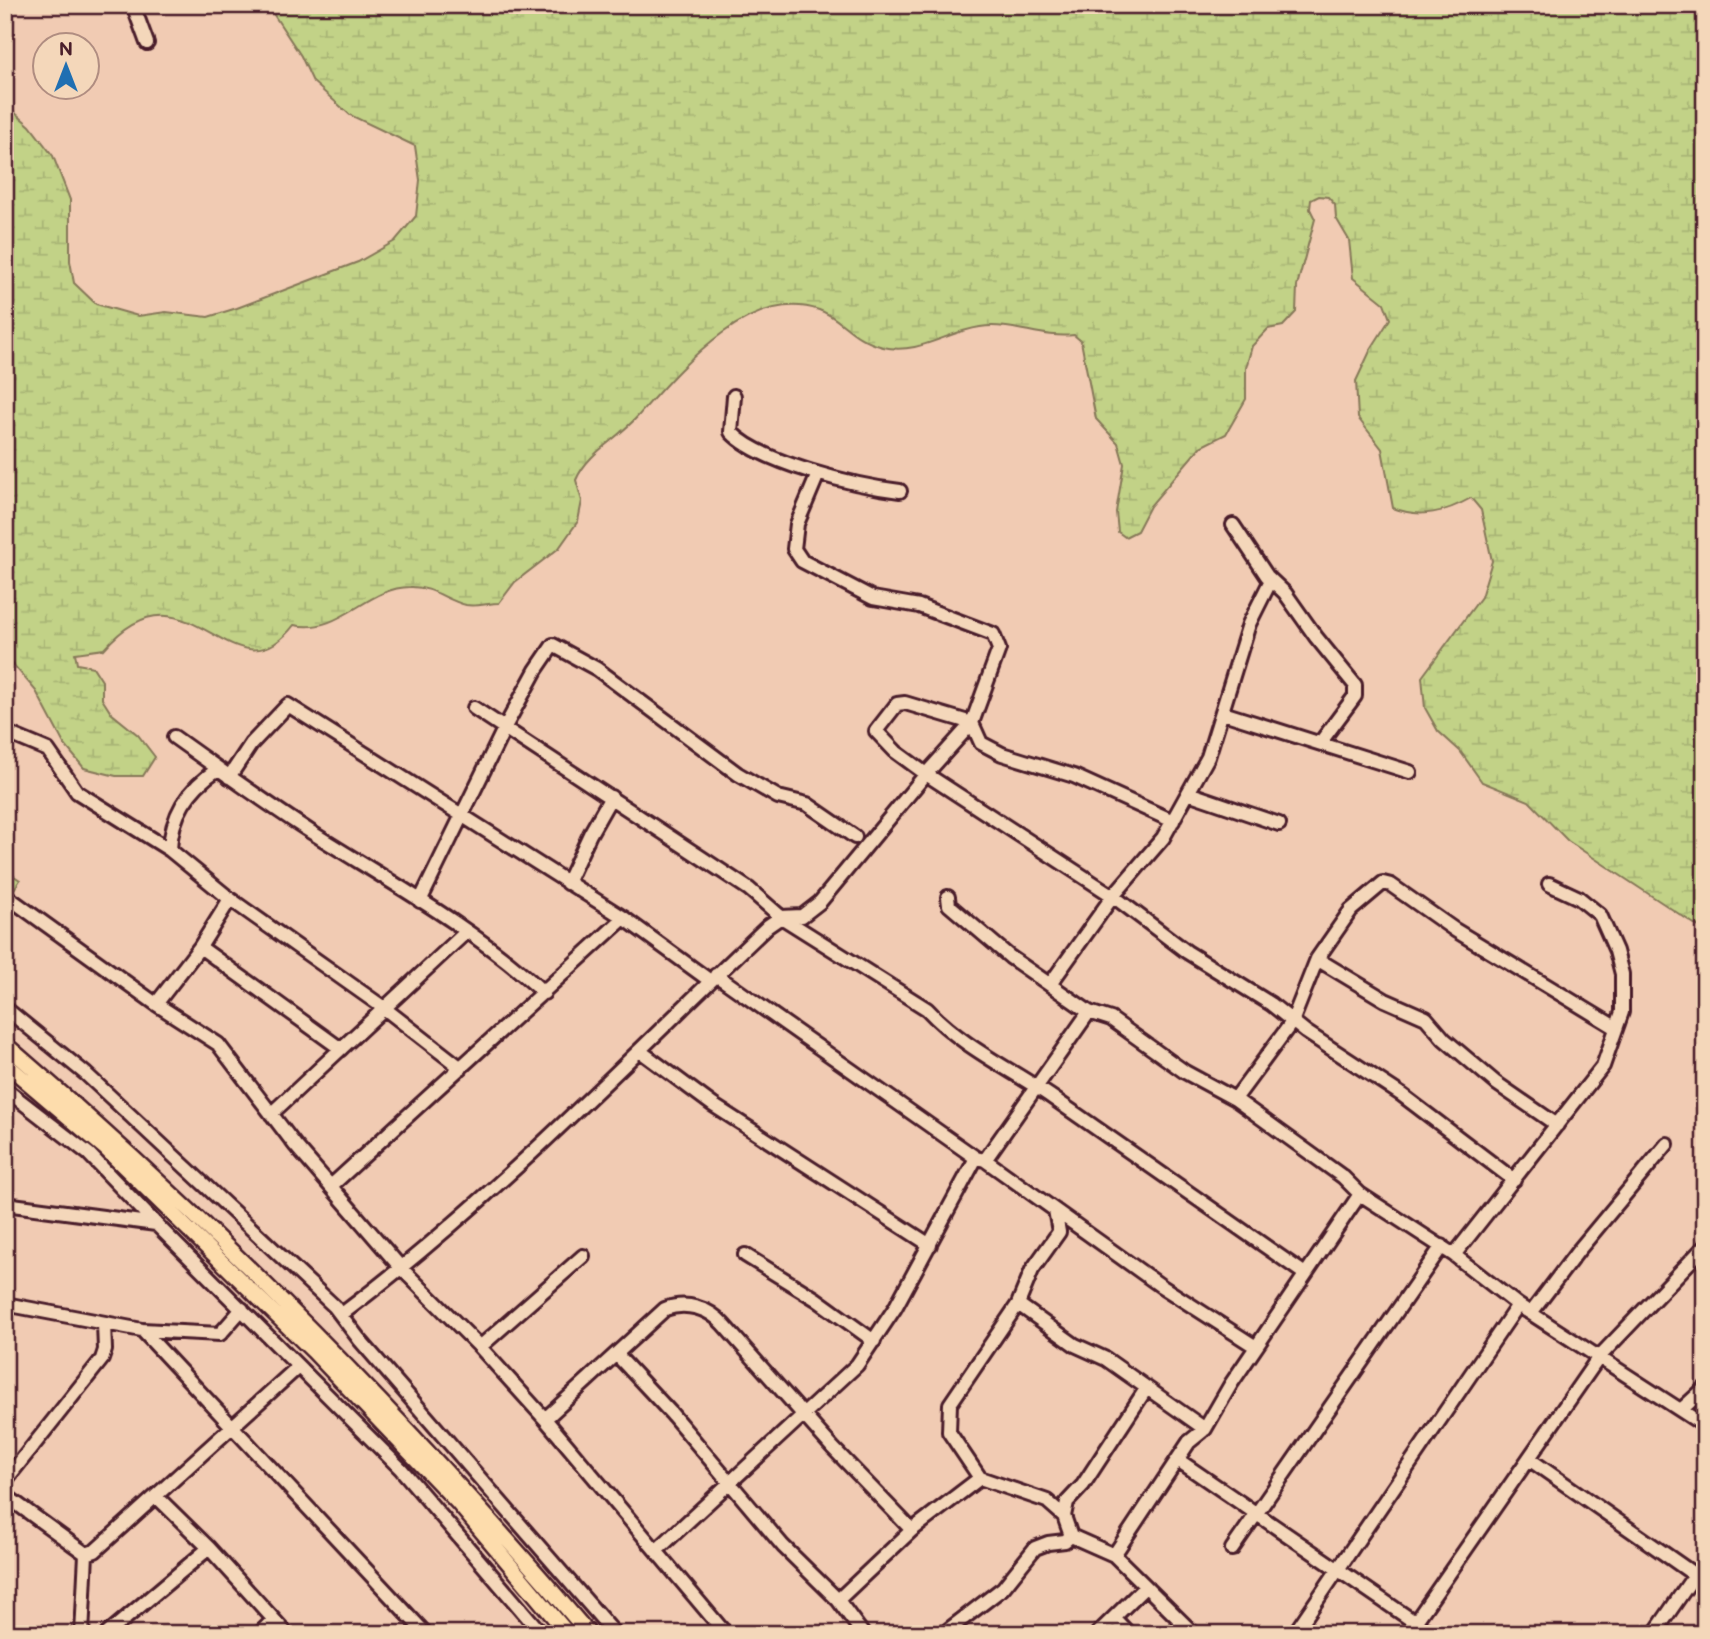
<svg xmlns="http://www.w3.org/2000/svg" width="1710" height="1639" viewBox="0 0 1710 1639" font-family="'Balsamiq Sans',sans-serif">
  <defs>
    <pattern id="wetland-marsh" width="20" height="14" patternUnits="userSpaceOnUse" patternTransform="scale(1.75)"><rect width="20" height="14" fill="#c2d287"/><path d="M1 5h8M5 5V1M11 12h8M15 12V8" fill="none" stroke="#a8b475"/></pattern>
  </defs>
  <rect width="100%" height="100%" fill="#f1cbb3"/>
  <filter id="ink" filterUnits="userSpaceOnUse"><feTurbulence type="fractalNoise" baseFrequency=".0143" numOctaves="2"/><feDisplacementMap in="SourceGraphic" scale="14" xChannelSelector="R" yChannelSelector="G"/><feConvolveMatrix kernelMatrix="1 2 1 2 8 2 1 2 1" color-interpolation-filters="sRGB"/></filter>
  <g filter="url(#ink)">
    <path fill="url(#wetland-marsh)" stroke="#867859" stroke-width="2" d="M274 5H1705V931L1568 841 1529 801 1482 782 1460 751 1438 731 1425 708 1422 677 1481 597 1492 561 1481 510 1471 498C1446 512 1421 519 1393 508L1382 449 1358 418 1356 381 1371 349 1390 319 1384 303 1353 278 1349 240 1336 218 1335 205 1328 197 1319 196 1311 200 1310 209 1315 219 1297 286 1296 312 1283 326 1268 329 1252 346 1246 368V399L1226 434 1200 447 1150 506 1137 531 1125 537 1118 532 1116 512 1124 464 1118 443 1096 419 1081 341 1074 335C1042 339 1012 322 980 327 946 332 919 355 883 347 851 339 842 318 819 310 748 286 679 370 638 416 618 439 588 452 576 480L582 501 578 521 559 548 515 582 499 603C489 603 476 607 466 605 446 600 432 586 410 587 367 587 340 635 294 625 232 706 188 552 104 649L75 653 77 664 93 667 102 681V699L111 713 138 735 155 757 143 776H116L84 768 64 744 36 691 5 655V104L30 126 53 156 70 200V261L74 283 96 304 138 316 166 312 208 317 237 308 358 262 395 241 416 216 420 180 415 146 350 115 313 82 301 56 274 15Z"/>
    <path fill="#c2d287" stroke="#867859" stroke-width="2" d="M5 870 20 880 5 903Z"/>
    <g fill="none" stroke-linecap="round" stroke-linejoin="round">
      <g stroke="#4a1f2b" stroke-width="18">
        <path id="minor" d="M133 5 147 43
          M734 396 731 432C760 463 858 486 900 491
          M1233 525 1267 576 1285 593 1316 637 1355 685V696L1320 743
          M474 708 749 889 781 917 927 1009C962 1047 1011 1069 1053 1098 1137 1156 1221 1216 1305 1274
          M1223 713 1410 772
          M5 732 48 750 77 792 170 850 230 899 384 1008 461 1068
          M174 737C219 769 264 802 311 832 390 882 476 929 544 993
          M229 777 251 744 288 705 624 918 709 980
          M1188 793 1279 824
          M1173 821 1074 776 1002 754 981 743 972 723 905 703 897 704 876 731 896 752 926 774 1113 896 1187 952 1271 1004 1306 1032 1402 1095 1514 1180
          M170 850C171 815 189 788 218 769
          M567 883 590 834 611 797
          M5 895 156 1004 218 1044 295 1145 402 1269 480 1347 545 1419 726 1634
          M948 897 949 905 1010 957 1089 1012 1111 1019 1185 1072 1235 1099 1343 1177 1360 1194 1454 1255 1518 1305 1705 1426
          M420 901 505 727 536 670 553 645 597 669 738 774 778 797 807 804 855 837
          M200 947 341 1049
          M1317 959 1385 1000 1426 1018 1444 1039 1496 1083 1557 1125
          M716 975 976 1158
          M1051 983 1113 896 1163 838 1208 757 1249 624 1271 580
          M156 1004 200 947 230 899
          M5 1008 86 1074 334 1306 359 1339 615 1634
          M640 1051 713 1105 930 1245
          M5 1089 89 1154 156 1224
          M1235 1099 1292 1022 1317 959 1351 910 1383 883 1391 885 1455 930 1615 1027
          M271 1114 465 933
          M985 1160 1161 1286 1256 1347
          M331 1186 624 918
          M5 1204 156 1224 401 1469 542 1634
          M745 1255 816 1299 874 1341
          M1454 1255 1603 1066 1622 1012V974L1616 951 1600 915 1579 898 1549 884
          M5 1304 142 1330 426 1634
          M1018 1304 1075 1345 1106 1359 1205 1429
          M1531 1313 1578 1251 1667 1144
          M342 1314C496 1198 629 1058 768 926L781 917 802 916 820 902 926 774 972 723 999 649 993 634 919 606 873 598 802 561 794 549 797 524 818 474
          M142 1330 220 1334 242 1309
          M480 1347 583 1256
          M616 1354 671 1413 783 1546 838 1600 863 1634
          M1681 1410 1705 1388
          M545 1419 665 1309C686 1301 709 1308 723 1324L833 1448 912 1530
          M1529 1459 1705 1582
          M1178 1460 1432 1634
          M980 1478 1047 1501 1064 1516
          M5 1481 102 1359 105 1350 104 1323
          M5 1495 86 1554
          M156 1496 209 1548 287 1634
          M1071 1536 1064 1516 1067 1502 1083 1485 1146 1389
          M1071 1536 1114 1555 1194 1634
          M1232 1549 1442 1246
          M656 1551 857 1365 895 1308 976 1158 985 1160 1089 1012
          M1114 1555 1189 1442 1205 1429 1231 1384 1360 1194
          M838 1600 912 1530 980 1478 949 1432 950 1404 1018 1304 1032 1270 1059 1232 1055 1210
          M1114 1618 1129 1634
          M82 1634 86 1554 95 1551 298 1367
          M107 1634 209 1548
          M259 1634 273 1620
          M943 1634 1003 1588 1035 1548 1048 1543 1065 1541 1071 1536
          M1097 1634 1145 1587
          M1294 1634 1518 1305
          M1407 1634 1599 1357 1705 1246
          M1654 1634 1694 1576"/>
      </g>
      <g stroke="#4a1f2b" stroke-width="19">
        <path id="major" d="M5 1044C216 1225 409 1422 589 1634
          M5 1063 106 1149 313 1351 458 1503 568 1634"/>
      </g>
      <use href="#minor" stroke="#f4d7ba" stroke-width="12"/>
      <use href="#major" stroke="#fddcac" stroke-width="14"/>
    </g>
  </g>
  <rect width="1710" height="1639" fill="none" stroke="#f4d7ba" stroke-width="28"/>
  <rect x="14" y="14" width="1682" height="1611" fill="none" stroke="#4a1f2b" stroke-width="2.5" filter="url(#ink)"/>
  <g transform="translate(66 66)"><circle r="33" fill="#f4d7ba" stroke="#b08d81" stroke-width="2"/>
  <path d="M0-5L12 26L0 18L-12 26Z" fill="#1f6fb2"/>
  <text y="-10" font-size="19" font-weight="bold" text-anchor="middle" fill="#4a1f2b">N</text>
  </g>
</svg>
